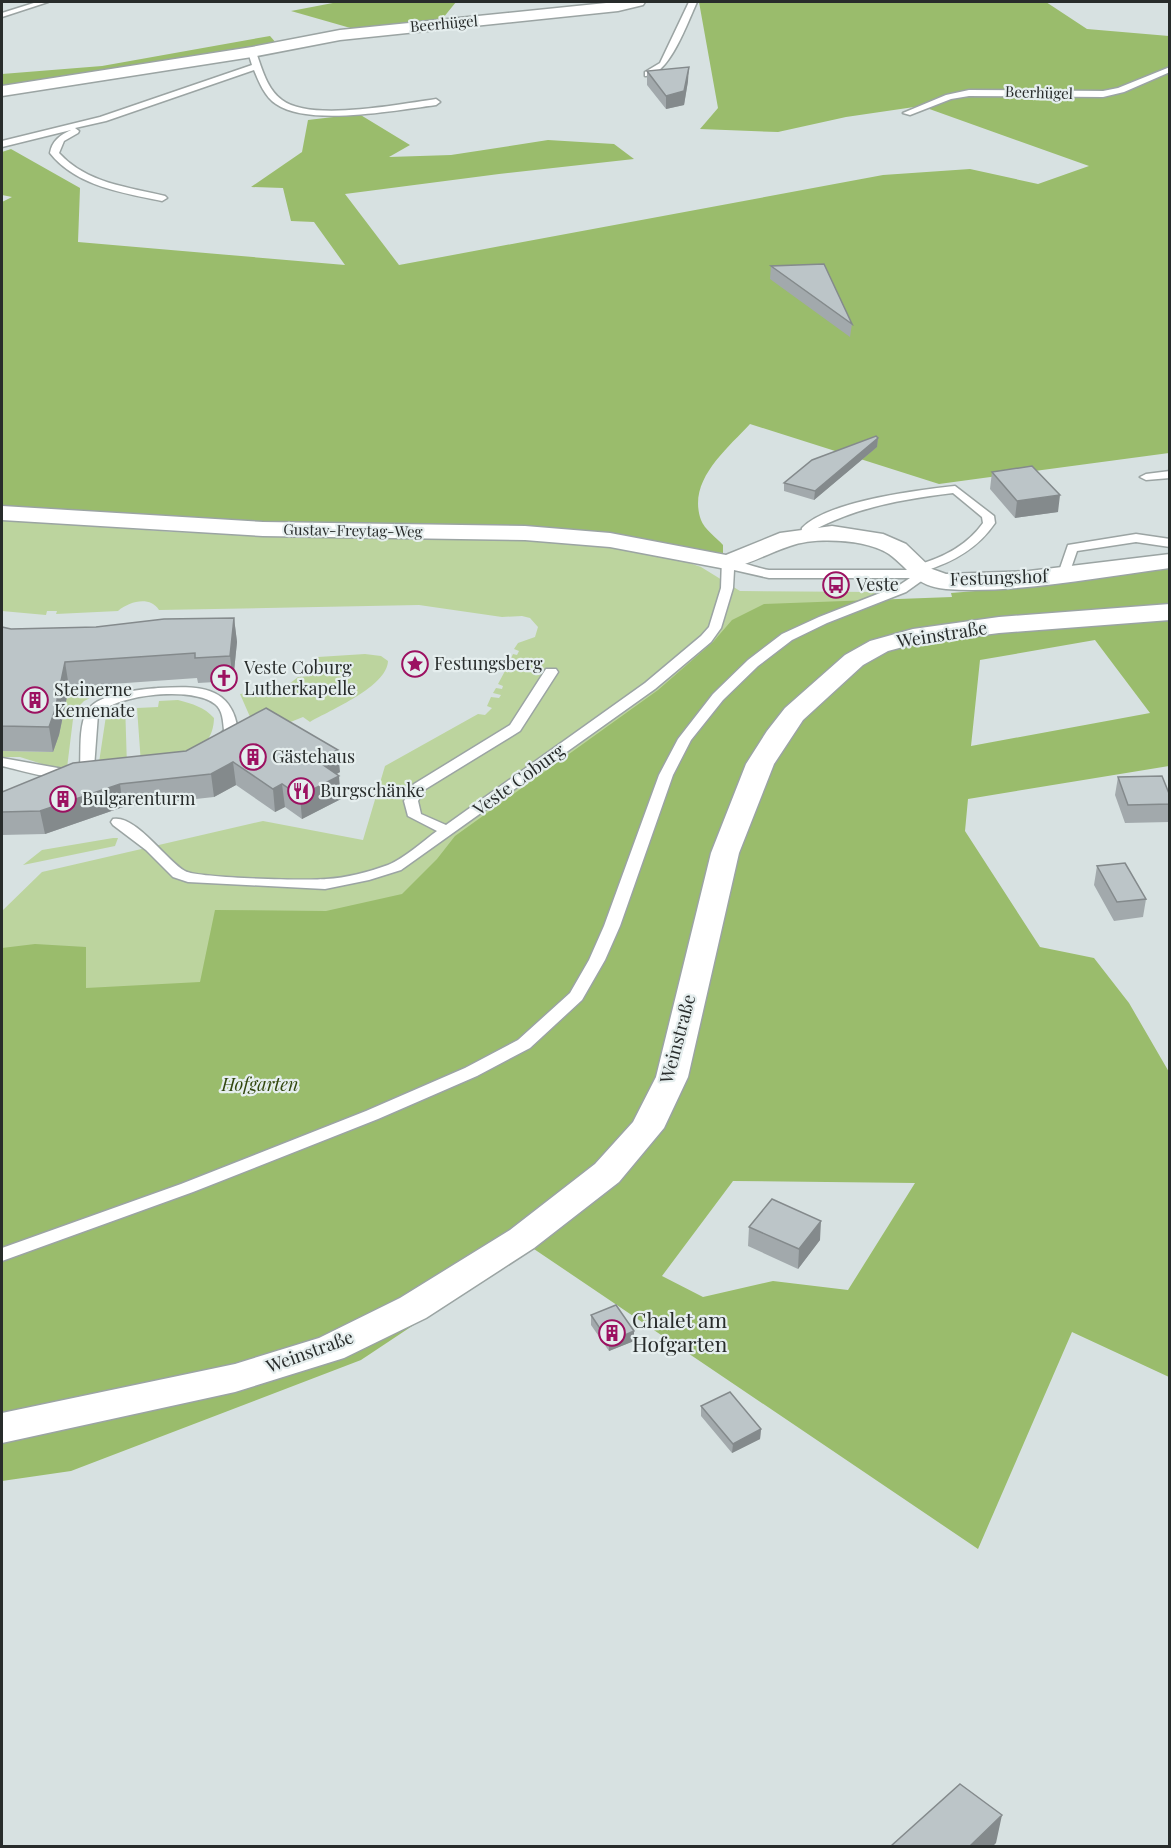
<svg xmlns="http://www.w3.org/2000/svg" width="1171" height="1848" viewBox="0 0 1171 1848" font-family="'Playfair Display',serif">
  <rect width="100%" height="100%" fill="#d7e1e1"/>
  <path fill="#bcd49e" d="M2 520 175 532 349 538 516 539 611 547 675 558 701 567 740 591 873 592 881 599 2 1414V911L42 872 263 821 363 840 385 766 478 714 485 715 492 708 487 706 491 697 499 698 501 695 493 693 496 688 502 689 503 686 498 684 505 671H508L510 668 507 667 513 654 517 655 519 651 514 649 518 643 535 637 538 627 530 618 522 616 502 617 419 605 159 610C150 596 130 601 118 611L56 614 57 611H47L46 615 2 611Z
    M365 654 381 656 388 661C387 687 330 710 310 722L303 717 258 735 240 694 284 688 298 677 312 676 318 657Z
    M107 685 106 690 84 701 74 711 67 768 58 769 20 757H2V751L53 752 69 687Z
    M178 700C193 704 204 707 214 718 213 758 172 757 141 764L137 708 158 707 159 701Z
    M125 703 127 766 98 769 106 716Z
    M113 838H118L115 846 23 865 42 850Z"/>
  <path fill="#9abc6c" fill-rule="evenodd" d="M338 2H456L439 23 361 31 291 11Z
    M699 2H1046L1087 29 1169 36V453L939 484 750 424C726 450 687 481 701 520 704 529 717 538 723 545V553L358 528 133 517 2 506V202L12 197 2 195V152L11 149 80 188 78 242 345 265 314 222 291 221 283 188 251 187 302 152 308 120 359 114 410 145 389 157 451 155 548 140 614 144 634 159 499 174 345 194 399 265 883 175 970 169 1038 184 1089 166 921 106 846 117 778 132 700 129 718 108Z
    M270 36 277 44 2 89V74L102 66Z
    M1169 569V766L968 799 965 831 1040 947 1094 958 1129 1003 1169 1072V1377L1072 1332 978 1549 531 1247 361 1360 71 1471 2 1481V948L35 944 86 947V988L200 982 215 910 326 911 402 894 437 859 455 836 658 690 713 642 732 620 764 604 952 597 951 593 1038 586ZM1095 640 1150 713 971 746 980 660ZM733 1181 915 1183 848 1290 773 1281 703 1297 662 1276Z"/>
  <g fill="none" stroke-linecap="round" stroke-linejoin="round">
    <g stroke="#9ba4a3" stroke-width="3">
      <path id="service" d="M37 2H48L2 17V13Z
        M689 2H697C688 21 669 77 645 76V72L660 63Z
        M252 50 256 52C262 69 267 89 282 100 310 122 401 104 436 99L440 102 436 105C397 110 309 127 276 104 265 97 259 82 254 70L106 121 75 128 79 131 78 133 64 141 59 153C86 183 128 187 165 196L167 198 162 201C123 193 76 186 50 153 52 141 60 135 71 130L2 147V141L100 117 252 65 248 52Z
        M1170 67V72L1124 92 1103 97 969 96 951 99 910 115 903 113 946 95 969 90 1103 91 1118 88Z
        M1170 471V478L1146 480 1140 477 1146 474Z
        M955 486 994 516 995 523C978 548 954 562 924 571L929 574 927 577 906 592 827 623 792 640 758 666 723 700 691 740 673 775 620 926 605 960 582 1000 530 1048 477 1076 378 1119 193 1192 2 1261V1248L181 1184 366 1111 465 1068 518 1040 570 993 589 960 604 926 659 775 678 739 713 694 748 660 782 634 819 617 898 586 910 578H769L734 570 733 588 721 628 711 642 655 689 401 870 369 880 325 889 188 882 173 877 146 850 113 825 111 822 113 819C135 814 167 861 185 871 196 878 307 881 326 879 346 878 369 872 388 865 405 858 422 842 437 831L408 816 404 801 414 784 510 725 546 669H556L558 672 520 731 424 790 418 801 421 814 446 825 645 683 701 636 709 627 721 588 722 559C732 558 756 568 769 570H912L913 566C940 559 966 547 983 523L982 517 953 493C904 499 857 507 814 530L811 538 807 539 801 535 802 528C828 501 918 490 955 486Z
        M1136 534 1170 539V547L1136 542 1077 551 1068 577 1064 578 1058 574 1068 545Z
        M158 688C196 686 232 684 238 731L226 745H216L214 742 224 730C223 722 223 710 215 704 193 686 117 694 98 714L94 768 87 772 82 771 80 768C81 751 79 731 85 715 93 693 138 690 158 688Z
        M2 758 69 770 76 774C65 785 17 769 2 766Z"/>
    </g>
    <g stroke="#9ba4a3" stroke-width="3">
      <path id="minor" d="M616 2H645L643 5 618 11 340 40 252 57 2 96V86L252 47 340 30Z
        M2 506 263 522 525 526 610 533 726 555 780 533 832 526 883 534 906 544 932 569 946 574 1029 571 1170 554V568C1099 577 1016 594 946 589 914 586 911 570 889 554 866 539 815 537 790 546 768 553 749 565 726 569L610 547 525 540 263 536 2 520Z
        M1170 604V620L999 633 914 644 888 651 863 665 803 720 774 764 739 853 688 1077 664 1128 619 1182 534 1248 426 1318 344 1358 235 1392 2 1443V1413L235 1364 319 1338 400 1298 510 1230 595 1164 633 1122 656 1077 711 853 746 764 767 731 785 708 845 655 870 641 913 629 999 617Z"/>
    </g>
    <use href="#service" fill="#fff" fill-rule="evenodd"/>
    <use href="#minor" fill="#fff" fill-rule="evenodd"/>
  </g>
  <path fill="#a2a9ac" d="M647 71 688 81 684 105 666 109 647 85Z
    M771 266 852 324 850 337 770 279Z
    M878 438 877 447 814 500 784 491V483Z
    M992 472 1058 512 1015 518 990 489Z
    M234 618 237 642 233 681 198 683 197 678 69 687 59 735 53 752 2 751V627L11 629 96 627Z
    M186 751 340 772 337 774 341 799 302 819 285 807 275 812 236 785 214 797 123 807 45 834 2 835V792Z
    M1118 777 1170 796 1169 822 1125 823 1115 795Z
    M1097 866 1146 899 1143 917 1114 921 1094 885Z
    M749 1227 820 1240 798 1269 748 1246Z
    M591 1315 634 1341 609 1351 591 1325Z
    M701 1406 761 1429 760 1439 732 1453 701 1416Z"/>
  <path fill="#848a8c" d="M689 67 688 81 684 105 666 109V96Z
    M878 438 877 447 814 500 815 491Z
    M1060 495 1058 512 1015 518 1017 501Z
    M234 618 237 642 233 681 230 656Z
    M65 662 69 687 59 735 53 752 49 727Z
    M338 750 340 772 318 783 316 760Z
    M233 762 236 785 214 797 211 774Z
    M339 776 341 799 302 819 300 796Z
    M120 784 123 807 45 834 40 811Z
    M282 784 285 807 275 812 273 789Z
    M821 1221 820 1240 798 1269 799 1249Z
    M634 1331V1341L609 1351V1342Z
    M761 1429 760 1439 732 1453 733 1444Z
    M1002 1815 996 1843 993 1846H970Z"/>
  <path fill="#bcc5c8" stroke="#848a8c" stroke-width="1.5" d="M689 67 684 91 666 96 647 71Z
    M824 264 852 324 771 266Z
    M876 436 878 438 815 491 784 483 812 460Z
    M1032 466 1060 495 1017 501 992 472Z
    M234 618 230 656 195 658V653L65 662 55 710 49 727 2 726V627L11 629 96 627 164 619Z
    M266 708 338 750 316 760 339 776 300 796 282 784 273 789 233 762 211 774 120 784 40 811 2 812V792L73 763 186 751Z
    M1162 776 1170 796V804L1128 805 1118 777Z
    M1125 863 1146 899 1117 902 1097 866Z
    M772 1199 821 1221 799 1249 749 1227Z
    M616 1305 634 1331 609 1342 591 1315Z
    M730 1392 761 1429 733 1444 701 1406Z
    M960 1784 1002 1815 970 1846H891Z"/>
  <defs>
    <g id="bus-ring" transform="scale(1.35)"><circle r="9.5" fill="#e5eeee" stroke="#9c1161" stroke-width="1.5"/><path d="M-5-6H5V4H4V6H2V4H-2V6H-4V4H-5ZM-3.5-4V0h7V-4ZM-3.5 1.2v1.5H-2V1.2ZM2 1.2v1.5H3.5V1.2Z" fill="#9c1161"/></g>
    <g id="sight-ring" transform="scale(1.35)"><circle r="9.5" fill="#e5eeee" stroke="#9c1161" stroke-width="1.5"/><path d="M0-6L1.8-2.2L6-1.7L2.9 1.2L3.7 5.4L0 3.3L-3.7 5.4L-2.9 1.2L-6-1.7L-1.8-2.2Z" fill="#9c1161"/></g>
    <g id="church-ring" transform="scale(1.35)"><circle r="9.5" fill="#e5eeee" stroke="#9c1161" stroke-width="1.5"/><path d="M-1.2-6h2.4v3.5h3.3v2.4h-3.3V6h-2.4V-.1h-3.3v-2.4h3.3Z" fill="#9c1161"/></g>
    <g id="building-ring" transform="scale(1.35)"><circle r="9.5" fill="#e5eeee" stroke="#9c1161" stroke-width="1.5"/><path d="M-4-6H4V6H1V3H-1V6H-4ZM-2.5-4.3h1.7v1.8h-1.7ZM.8-4.3h1.7v1.8H.8ZM-2.5-1h1.7V.8h-1.7ZM.8-1h1.7V.8H.8Z" fill="#9c1161"/></g>
    <g id="restaurant-ring" transform="scale(1.35)"><circle r="9.5" fill="#e5eeee" stroke="#9c1161" stroke-width="1.5"/><path d="M-5-6h1v4h1v-4h1v4h1v-4h1v5L-1.5 .5V6h-2V.5L-5-1ZM5-6V6H3V1.5H1.5Q1.5-4 5-6Z" fill="#9c1161"/></g>
  </defs>
  <g fill-rule="evenodd">
    <use href="#bus-ring" x="836" y="585"/>
    <use href="#sight-ring" x="415" y="664"/>
    <use href="#church-ring" x="224" y="678"/>
    <use href="#building-ring" x="35" y="700"/>
    <use href="#building-ring" x="253" y="757"/>
    <use href="#restaurant-ring" x="301" y="791"/>
    <use href="#building-ring" x="63" y="799"/>
    <use href="#building-ring" x="612" y="1333"/>
  </g>
  <g text-anchor="middle" stroke-width="4.5" stroke-linejoin="round" paint-order="stroke">
    <g font-size="15" fill="#282c2b" stroke="#e5eeee">
      <text transform="translate(444 24) rotate(-5)" y="5">Beerhügel</text>
      <text transform="translate(1039 93) rotate(2)" y="5">Beerhügel</text>
      <text transform="translate(353 531) rotate(1)" y="5">Gustav-Freytag-Weg</text>
    </g>
    <g font-size="18" fill="#282c2b" stroke="#e5eeee">
      <text transform="translate(999 578) rotate(-2)" y="6">Festungshof</text>
      <text transform="translate(942 635) rotate(-9)" y="6">Weinstraße</text>
      <text transform="translate(519 780) rotate(-36)" y="6">Veste Coburg</text>
      <text transform="translate(678 1039) rotate(-75)" y="6">Weinstraße</text>
      <text transform="translate(310 1352) rotate(-20)" y="6">Weinstraße</text>
    </g>
    <g font-size="18" fill="#282c2b" stroke="#e5eeee" text-anchor="start">
      <text x="856" y="591">Veste</text>
      <text x="434" y="670">Festungsberg</text>
      <text x="244" y="674">Veste Coburg<tspan x="244" dy="21">Lutherkapelle</tspan></text>
      <text x="54" y="696">Steinerne<tspan x="54" dy="21">Kemenate</tspan></text>
      <text x="272" y="763">Gästehaus</text>
      <text x="320" y="797">Burgschänke</text>
      <text x="82" y="805">Bulgarenturm</text>
    </g>
    <g font-size="18" font-style="italic" fill="#32470e" stroke="#e5eeee">
      <text x="260" y="1091">Hofgarten</text>
    </g>
    <g font-size="21" fill="#282c2b" stroke="#e5eeee" text-anchor="start">
      <text x="632" y="1328">Chalet am<tspan x="632" dy="24">Hofgarten</tspan></text>
    </g>
  </g>
  <rect width="1171" height="1848" fill="none" stroke="#282c2b" stroke-width="6"/>
</svg>
